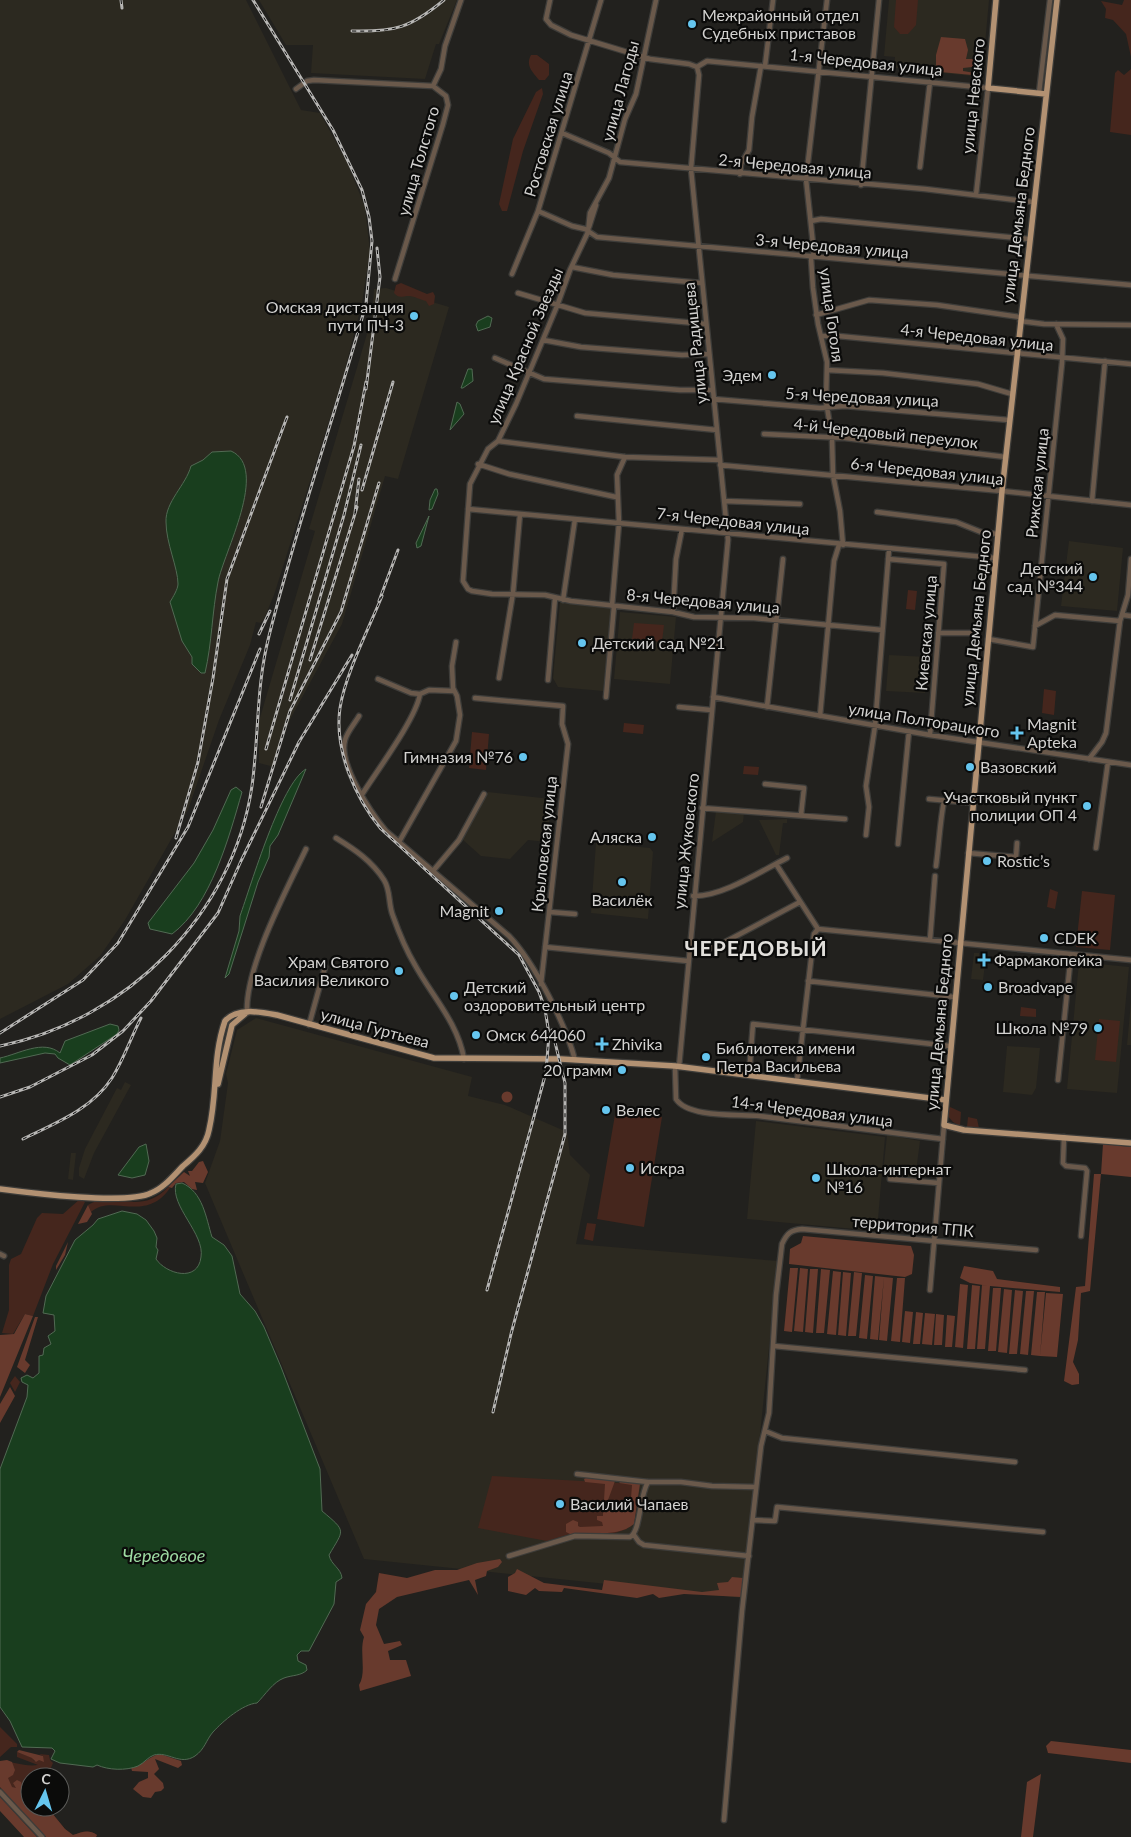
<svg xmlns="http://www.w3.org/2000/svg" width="1131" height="1837" viewBox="0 0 1131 1837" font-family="Lato,sans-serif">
  <rect width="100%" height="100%" fill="#22211e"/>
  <path fill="#2c2920" d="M0 0H246L301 110 320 113 347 162 365 207 370 251 362 303 343 377 274 595 264 619 261 623 256 622 250 645 219 720 188 810 125 920 100 956 68 984 0 1019Z
    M259 0H457L439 44H436L425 79 311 73 313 45H286Z
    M889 0H989L982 77 894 68 895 57 884 56Z
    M386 288 449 307 398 479 385 476 342 624 286 727 274 767 259 763V721L315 531 309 529 372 317 374 289Z
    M1069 541 1123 548 1117 611 1061 606Z
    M560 602 611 607 603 691 558 687 553 678Z
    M620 612 676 617 670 684 614 679Z
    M889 655 927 657 925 693 886 691Z
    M488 792 551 799 547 842 528 840 510 859 481 856 462 839Z
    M716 811 744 813 743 822 712 842Z
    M787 819V823H783L779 855H776L759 820Z
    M596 843 650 848 653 852 648 919 591 913Z
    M974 953H979V963L985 964 983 980 971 979Z
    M1079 962 1129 967 1117 1093 1067 1089Z
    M1131 1002V1045H1127Z
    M256 1018 472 1077 468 1096 505 1105 567 1132 570 1155 590 1175 576 1244 778 1261 743 1598 364 1559 205 1183 220 1141 228 1083 226 1074 237 1030Z
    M1007 1046 1040 1048 1036 1088 1032 1095 1003 1092Z
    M125 1082 131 1085 94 1153 84 1179 79 1176V1168L85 1149 117 1088 121 1090Z
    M756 1121 885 1137 877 1231 747 1219Z
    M887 1135 920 1141 915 1179 894 1177 883 1173Z
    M71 1153H76L73 1180 68 1179Z"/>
  <path fill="#45261d" d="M896 0H918L916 25 908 34H900L894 27Z
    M1124 0H1131V57L1126 34 1113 20 1105 18 1106 9 1101 1 1122 5Z
    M531 55H537L549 64V75L545 80H539C533 72 525 66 531 55Z
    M1131 69V135L1110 132 1115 73 1118 70 1124 75Z
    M542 88 543 94 523 151 507 211H502L499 204 513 139 536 92Z
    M401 283 427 294 433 292 435 296 434 304 429 306 426 301C421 300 414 296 409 296 402 296 399 299 394 293L396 285Z
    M908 590 917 591 915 610 906 609Z
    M634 623 664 625 662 642 632 639Z
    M1044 689 1056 691 1054 715 1042 713Z
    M624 723 644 725 643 734 623 732Z
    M472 732 489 734 486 770 469 768Z
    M744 766 759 767 758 775 743 774Z
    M1050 889 1058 892 1055 909 1047 907Z
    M1082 891 1115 895 1110 950 1076 947Z
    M1021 1007 1036 1009V1017L1020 1016Z
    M1099 1019 1120 1021 1116 1062 1095 1060Z
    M950 1107 961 1112 960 1126 953 1122 946 1114Z
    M616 1109 662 1117 644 1227 597 1219Z
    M968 1117 977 1119 979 1128 967 1127Z
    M168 1187 170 1188C145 1224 112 1193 91 1212L88 1205C112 1190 141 1217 168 1187Z
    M80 1199 85 1202 53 1264 33 1316 25 1314 13 1334 2 1333 9 1310V1265L11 1259 21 1254 37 1218 42 1213 63 1214Z
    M587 1223 596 1224 593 1241 584 1239Z
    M15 1376 20 1382 15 1392 10 1383Z
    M492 1476 637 1484 627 1529 615 1533 570 1534 547 1541 478 1528Z
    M0 1727 17 1744V1747H11L0 1757Z
    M17 1752 33 1758 34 1761 43 1756 39 1754 49 1755 50 1760 53 1763 47 1777H30V1807H47L65 1829 73 1835C83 1832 88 1829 97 1835L96 1837H46L0 1787V1761C13 1761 24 1767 38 1765L17 1757Z"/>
  <path fill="#683a2d" d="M941 37 965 39 968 50 966 59H978L981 72 972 67 963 68V71L975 73 972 75 930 71 929 69 936 66V55Z
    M501.5 1097a5.5 5.5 0 1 1 11 0a5.5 5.5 0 1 1-11 0Z
    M1103 1144 1131 1147V1177L1101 1174 1090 1291 1081 1293 1078 1340 1073 1362 1079 1374V1384L1072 1385 1064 1381 1076 1287 1085 1286 1094 1174H1101Z
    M203 1161 208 1172 203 1183 195 1182 197 1190 192 1189 184 1182 176 1183 172 1188 168 1187 184 1172 190 1176 188 1171H192L199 1162Z
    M88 1205 92 1214 87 1222 78 1224Z
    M803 1236 911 1246 914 1255 912 1274 905 1277 789 1264 790 1249 801 1243Z
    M68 1242 65 1255 56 1270V1266Z
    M964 1266 993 1271 997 1279 1060 1287V1292L990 1286 985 1349H977L982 1285 989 1286 970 1283 960 1278Z
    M790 1268H798L792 1332 784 1331Z
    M800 1268 808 1269 803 1332 794 1331Z
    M810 1269H818L813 1333 805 1332Z
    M821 1269 830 1270 824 1333H816Z
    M833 1271 841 1272 836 1335 827 1334Z
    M843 1272 851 1273 846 1336 838 1335Z
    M854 1272 862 1273 856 1336H848Z
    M865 1275 873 1276 867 1339 859 1338Z
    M875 1276 884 1277 878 1340 870 1339Z
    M884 1277 893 1278 887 1341 879 1340Z
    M897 1278H905L900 1342 891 1341Z
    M960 1284 968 1285 963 1348 955 1347Z
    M972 1285 980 1286 975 1349H967Z
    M993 1288H1001L996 1351H988Z
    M1004 1289 1012 1290 1007 1353 998 1352Z
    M1015 1290 1023 1291 1017 1354H1009Z
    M1026 1291H1034L1028 1355 1020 1354Z
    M1037 1292H1045L1040 1356 1031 1355Z
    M1046 1293 1063 1294 1057 1357 1040 1356Z
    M905 1311 913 1312 910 1343 902 1342Z
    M916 1312 923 1313 920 1344H913Z
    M925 1313 935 1314 932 1345 922 1344Z
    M25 1314 33 1316 0 1397V1335L14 1334Z
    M936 1314 944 1315 942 1345H934Z
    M947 1315 955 1316 952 1347H945Z
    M35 1317H38L25 1360 30 1365 25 1373 17 1367Z
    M10 1387 15 1396 0 1423V1404Z
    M586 1478 615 1481 608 1500H604L605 1484 585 1482 584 1479Z
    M621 1481 640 1484 634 1524C617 1538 591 1531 570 1534L566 1532V1524L573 1520 578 1522V1526L580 1527 603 1526 602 1522 597 1520V1516H603V1509L630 1511 632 1485 619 1483Z
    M500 1559 502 1562 498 1567 487 1571 486 1576 475 1580 478 1595 469 1580 397 1597 379 1609 376 1625 384 1644 400 1641 402 1645 388 1651 390 1660H406L411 1676 360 1691 359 1685C367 1672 359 1652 364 1637L360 1630 366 1604 376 1592 379 1573 407 1578 435 1570H457L477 1563Z
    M517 1569 544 1583 602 1590 604 1580 702 1592 719 1590 717 1583 728 1582 732 1577 743 1578 741 1597 684 1594 659 1598 653 1594 637 1598 564 1588 562 1592 539 1591 535 1588 526 1595 508 1591V1577L515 1573Z
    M1051 1741 1131 1750V1763L1048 1753 1046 1746Z
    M19 1750 43 1756 44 1762 39 1760 36 1762 32 1758 17 1752Z
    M160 1754 181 1761 182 1765 178 1768 155 1759 159 1769 154 1774 163 1783 164 1788 161 1791 155 1792 151 1798 143 1797 133 1789 139 1782 148 1778V1772L132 1771 131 1767C142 1766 149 1756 160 1754Z
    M7 1760 12 1762 15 1770 13 1775 8 1778 12 1787 16 1788 13 1783 17 1780 21 1782 23 1788 27 1787 30 1789V1807H47L65 1829 73 1835C83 1832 88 1829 97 1835L96 1837H46L0 1787V1761Z
    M1041 1774 1033 1837H1021L1027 1782Z
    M0 1797 37 1837H24L0 1811Z"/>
  <path fill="#193e1e" stroke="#516a53" d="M488 316 492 318 490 327 478 331 476 325 478 321Z
    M468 369H472L473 381 463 388H461Z
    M457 402 460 404 464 414 450 430Z
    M231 451C270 468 223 554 218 582 212 612 212 643 205 673H201L192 664V657L182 641 170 602C173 597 178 589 178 584 178 568 166 543 166 522 165 502 186 485 191 466L203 460 212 452Z
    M435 489H437L438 494 432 509 429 510 430 500Z
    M429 516 421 546 417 548 416 543Z
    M306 769 278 835 270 846 269 857 258 882 229 974 225 978 239 931 240 916C251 885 281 783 306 769Z
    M236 787 242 792C229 837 211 905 172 934L150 929 148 923 194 863 213 830 231 790Z
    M110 1024 118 1026 119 1030 117 1034 70 1065 58 1058 55 1054 45 1053 0 1063V1058C19 1054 43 1039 60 1053L65 1041Z
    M146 1144 149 1161 145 1175 132 1178 118 1175 139 1147Z
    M182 1183C203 1192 206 1218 212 1237L224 1245 232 1256 240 1294 255 1311 264 1327 281 1367 320 1469 322 1511C347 1532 344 1529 329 1555 331 1565 341 1568 342 1578L336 1582 334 1604 309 1651H301L297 1655 298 1661 306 1665 307 1670C301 1676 292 1675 284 1678 273 1682 265 1695 257 1703 243 1704 223 1721 213 1732 206 1740 205 1749 195 1756 180 1766 168 1751 154 1755 148 1757 144 1763 138 1766 126 1771 108 1770 97 1765L93 1767 60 1763 51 1759 55 1751 52 1748 22 1747 10 1721 0 1707V1469L27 1397 28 1385 22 1382 21 1378 27 1375 33 1378 39 1373V1356L43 1355 44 1348 51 1344 48 1336 55 1331 54 1315 43 1313 46 1296 75 1240 93 1225 98 1219 122 1211 137 1214 146 1220 154 1231 157 1238 156 1247 158 1250 156 1259C166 1274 198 1283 201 1257 205 1234 170 1206 176 1184Z"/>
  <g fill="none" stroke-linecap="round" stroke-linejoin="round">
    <g stroke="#3e3d3a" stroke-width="7">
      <path id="minor" d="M550 0 546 19 551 25 571 35 650 59 689 64 697 67
        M656 0 636 94 625 119 609 178 590 213 588 232 570 270 557 306 516 404 498 441 488 449 470 484 463 581 468 589 472 591 492 594 545 595 571 601 673 612 694 617 754 618 882 630
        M827 0 806 179 814 253 811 258 813 288 818 324 827 362 826 401 832 438 833 475 840 511 843 545
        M765 66 773 0
        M697 67 707 61 988 88 976 195
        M433 86 441 69 445 46 461 0
        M296 89 307 81 314 80 433 86 446 96 448 105 443 124 395 279
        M1039 93 1050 0
        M562 133 609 153 620 162 925 189 1033 202
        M920 167 930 82
        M740 174 741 164 749 150 752 117 761 66
        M861 185 879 0
        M538 211 572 226 585 229 597 237 1131 285
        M811 221 821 219 1029 239
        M589 227 596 205
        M572 267 613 275 701 283
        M512 274 538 211 601 0
        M518 293 585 313 706 324
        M816 315 869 300 937 305 1020 317
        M1020 321 1044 324 1131 325
        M821 336H838L1131 364
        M543 340 581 347 682 355 709 354
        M495 358 544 379 680 390H713
        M827 370 883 373 978 384 1012 394
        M713 399 820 408 845 406 1009 420
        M577 416 717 430
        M764 434 845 438 1006 457
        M498 441 625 457 720 460
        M478 464 509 474 616 497
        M720 465 1002 491 1131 505
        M724 501 800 504
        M1092 501 1105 361
        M468 509 996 558
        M877 512 956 522 981 532 998 534
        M888 559 944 564 930 735
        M563 600 575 519
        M612 606 619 523 617 475 625 457
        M673 612 676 559 682 529
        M1123 615 1131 616
        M1035 626 1055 615 1120 621
        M938 633H970
        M988 639 1033 647 1062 363 1063 339 1056 324
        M499 678 513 593 520 514
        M378 679 411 693 420 694 429 690 454 691
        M548 680 555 598
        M606 697 614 606
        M713 697 930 735 1131 765
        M475 698 563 706 562 724 568 744 541 984
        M679 707 711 710
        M767 707 783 559
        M359 716C355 723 347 732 345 740 338 764 371 813 386 831L509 936C534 962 566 1025 575 1060
        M820 716 834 561 839 545
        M1089 759 1102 742 1106 733 1120 621 1128 595 1131 559
        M765 784 804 788 801 815
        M361 796C376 772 416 719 420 694
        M929 799 973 803
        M702 808 845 819
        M866 835 869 807 866 786 875 726 889 549
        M336 838C354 849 372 861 384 880 391 891 388 904 393 916 399 933 406 950 415 965 432 996 458 1023 464 1059
        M399 842 456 741 460 715 457 696 453 688 452 666 456 642
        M898 844 909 731
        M1096 848 1108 762
        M968 853 1016 857 1017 843
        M776 864 818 929
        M936 866C939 844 940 821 944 801
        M433 871 459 840 484 794
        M693 896C722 897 761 871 787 858
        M550 912 575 914
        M818 929 1131 960
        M930 940 935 876
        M689 946 723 948 725 942 800 902
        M545 947 688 961
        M808 981 954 997
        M247 1013C245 967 286 891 306 849
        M309 1025 325 967
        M675 1066 676 1099C688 1118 738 1114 759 1116L943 1139
        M679 1067 728 540 691 169 699 75 697 67
        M749 1075 753 1024 950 1046
        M1058 1080 1071 954
        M797 1081 814 934 818 929
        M1064 1137 1063 1163 1066 1166 1085 1168 1087 1171 1081 1236
        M890 1179 939 1183
        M0 1254 4 1256
        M930 1290 944 1125
        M774 1346 1025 1370
        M765 1431 782 1438 1015 1462
        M577 1474 648 1482H681L712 1486 756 1487
        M753 1520 775 1521 777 1507 1043 1532
        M634 1535 639 1542 644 1545 749 1556
        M509 1556 575 1536 630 1537C641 1531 639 1496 648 1482
        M0 1792 42 1837
        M724 1820 742 1611 761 1446 769 1413 776 1295 782 1244C787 1233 791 1230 802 1229L1036 1250"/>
    </g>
    <g stroke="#3e3d3a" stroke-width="8">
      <path id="major" d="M996 0 988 88 1046 94
        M1057 0 1002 491 944 1125 964 1130 1131 1143
        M218 1084 232 1025 245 1014
        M0 1189C30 1193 127 1205 151 1193 164 1188 174 1175 183 1166 195 1156 206 1146 209 1130 218 1092 212 1059 225 1021 237 1007 261 1012 277 1015L434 1058 561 1059 675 1066 946 1100"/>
    </g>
    <use href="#minor" stroke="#6a594b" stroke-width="4.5"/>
    <use href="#major" stroke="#b29172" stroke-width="5.5"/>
    <g stroke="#b7b6b4" stroke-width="3">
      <path id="rail" d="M121 0 122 8
        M352 31C395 32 410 28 444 0
        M366 389 380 277 377 248
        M362 490 393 382
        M355 513 359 479
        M382 596C369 628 345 675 340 708 334 749 355 798 381 829L519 955 539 992 545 1009 549 1034 546 1072 487 1290
        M379 601 398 550
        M259 634 270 611
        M310 660 357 507
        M290 700 344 515 361 445
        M266 749 354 446 366 382
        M261 807 290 711 341 612 379 483
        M176 838 198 762 213 678 227 579 287 417
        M0 1033 83 980 118 943 188 827 260 649
        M0 1046C127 1020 233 915 252 786 259 735 256 686 269 636 297 524 335 415 366 304L372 241 369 217 362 190 333 130 253 0
        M0 1097 30 1087 92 1055 123 1031 151 1001 218 913 241 861 299 742 352 655
        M23 1139C56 1123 92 1109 112 1078 124 1059 131 1037 141 1018
        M493 1412 511 1334 565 1134V1083L552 1030"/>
    </g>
    <use href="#rail" stroke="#0b0b0a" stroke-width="1" stroke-dasharray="4" stroke-linecap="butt"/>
  </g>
  <g fill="#65c5ee" stroke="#0b0b0a" stroke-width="2">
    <circle cx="692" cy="24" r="5"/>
    <circle cx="414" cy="316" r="5"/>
    <circle cx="772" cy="375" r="5"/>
    <circle cx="1093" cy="577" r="5"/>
    <circle cx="582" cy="643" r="5"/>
    <path d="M1014.5 725.5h5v5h5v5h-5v5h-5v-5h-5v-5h5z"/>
    <circle cx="523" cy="757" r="5"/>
    <circle cx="970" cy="767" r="5"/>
    <circle cx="1087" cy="806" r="5"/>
    <circle cx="652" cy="837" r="5"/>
    <circle cx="987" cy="861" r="5"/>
    <circle cx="622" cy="882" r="5"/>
    <circle cx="499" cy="911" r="5"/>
    <circle cx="1044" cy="938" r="5"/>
    <path d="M981.5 952.5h5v5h5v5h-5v5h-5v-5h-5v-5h5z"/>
    <circle cx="399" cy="971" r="5"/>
    <circle cx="988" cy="987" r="5"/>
    <circle cx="454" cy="996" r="5"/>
    <circle cx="1098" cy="1028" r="5"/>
    <circle cx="476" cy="1035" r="5"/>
    <path d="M599.5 1036.5h5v5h5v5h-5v5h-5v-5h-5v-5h5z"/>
    <circle cx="706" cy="1057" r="5"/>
    <circle cx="622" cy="1070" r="5"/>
    <circle cx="606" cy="1110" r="5"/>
    <circle cx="630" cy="1168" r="5"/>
    <circle cx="816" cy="1178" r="5"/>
    <circle cx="560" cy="1504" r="5"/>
  </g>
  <g text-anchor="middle" stroke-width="4.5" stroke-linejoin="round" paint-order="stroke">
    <g font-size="16" fill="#d3d2d0" stroke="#0b0b0a" text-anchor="start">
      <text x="702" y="21">Межрайонный отдел<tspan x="702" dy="18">Судебных приставов</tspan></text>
      <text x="404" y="313" text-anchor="end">Омская дистанция<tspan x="404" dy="18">пути ПЧ-3</tspan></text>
      <text x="762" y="381" text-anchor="end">Эдем</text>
      <text x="1083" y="574" text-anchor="end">Детский<tspan x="1083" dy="18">сад №344</tspan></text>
      <text x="592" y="649">Детский сад №21</text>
      <text x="1027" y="730">Magnit<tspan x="1027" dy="18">Apteka</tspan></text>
      <text x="513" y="763" text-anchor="end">Гимназия №76</text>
      <text x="980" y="773">Вазовский</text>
      <text x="1077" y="803" text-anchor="end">Участковый пункт<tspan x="1077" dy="18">полиции ОП 4</tspan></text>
      <text x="642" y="843" text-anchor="end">Аляска</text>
      <text x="997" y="867">Rostic’s</text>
      <text x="622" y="906" text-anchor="middle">Василёк</text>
      <text x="489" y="917" text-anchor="end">Magnit</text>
      <text x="1054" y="944">CDEK</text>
      <text x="994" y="966">Фармакопейка</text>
      <text x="389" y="968" text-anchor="end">Храм Святого<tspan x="389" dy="18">Василия Великого</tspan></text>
      <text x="464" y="993">Детский<tspan x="464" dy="18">оздоровительный центр</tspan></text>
      <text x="998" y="993">Broadvape</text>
      <text x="1088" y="1034" text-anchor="end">Школа №79</text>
      <text x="486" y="1041">Омск 644060</text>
      <text x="612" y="1050">Zhivika</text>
      <text x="716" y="1054">Библиотека имени<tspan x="716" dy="18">Петра Васильева</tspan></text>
      <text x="612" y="1076" text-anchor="end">20 грамм</text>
      <text x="616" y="1116">Велес</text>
      <text x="640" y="1174">Искра</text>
      <text x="826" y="1175">Школа-интернат<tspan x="826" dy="18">№16</tspan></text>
      <text x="570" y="1510">Василий Чапаев</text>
    </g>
    <g font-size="16" fill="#d3d2d0" stroke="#0b0b0a">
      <text transform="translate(866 62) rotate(6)" y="6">1-я Чередовая улица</text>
      <text transform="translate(620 91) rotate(-75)" y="6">улица Лагоды</text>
      <text transform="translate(973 96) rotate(-84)" y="6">улица Невского</text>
      <text transform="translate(548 134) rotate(-73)" y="6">Ростовская улица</text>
      <text transform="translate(418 161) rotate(-74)" y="6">улица Толстого</text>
      <text transform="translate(795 166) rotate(5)" y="6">2-я Чередовая улица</text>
      <text transform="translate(1018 215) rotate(-83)" y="6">улица Демьяна Бедного</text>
      <text transform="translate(832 246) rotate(5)" y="6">3-я Чередовая улица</text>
      <text transform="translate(832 315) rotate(82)" y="6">улица Гоголя</text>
      <text transform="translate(977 337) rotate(6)" y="6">4-я Чередовая улица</text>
      <text transform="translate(695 343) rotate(-96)" y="6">улица Радищева</text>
      <text transform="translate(525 346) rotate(-67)" y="6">улица Красной Звезды</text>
      <text transform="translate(862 397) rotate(3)" y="6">5-я Чередовая улица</text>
      <text transform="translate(886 433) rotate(6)" y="6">4-й Чередовый переулок</text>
      <text transform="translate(927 471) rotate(6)" y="6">6-я Чередовая улица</text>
      <text transform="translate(1037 483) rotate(-84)" y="6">Рижская улица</text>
      <text transform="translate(733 521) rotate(6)" y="6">7-я Чередовая улица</text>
      <text transform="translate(703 601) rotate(5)" y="6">8-я Чередовая улица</text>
      <text transform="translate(976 618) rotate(-84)" y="6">улица Демьяна Бедного</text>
      <text transform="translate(926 633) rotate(-85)" y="6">Киевская улица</text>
      <text transform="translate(924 720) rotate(9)" y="6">улица Полторацкого</text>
      <text transform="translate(686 841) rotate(-84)" y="6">улица Жуковского</text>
      <text transform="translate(544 844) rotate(-84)" y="6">Крыловская улица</text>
      <text transform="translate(939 1022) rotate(-85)" y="6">улица Демьяна Бедного</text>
      <text transform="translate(375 1028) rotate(15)" y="6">улица Гуртьева</text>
      <text transform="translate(812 1111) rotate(7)" y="6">14-я Чередовая улица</text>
      <text transform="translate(913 1226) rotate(5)" y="6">территория ТПК</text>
    </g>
    <g font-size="18" font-style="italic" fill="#9ddaa2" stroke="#0b0b0a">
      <text x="164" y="1562">Чередовое</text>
    </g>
    <g font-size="21" font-weight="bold" letter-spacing="1" fill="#e1dfdb" stroke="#0b0b0a">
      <text x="756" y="956">ЧЕРЕДОВЫЙ</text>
    </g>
  </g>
  <g transform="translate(45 1792) rotate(5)"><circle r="24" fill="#0b0b0a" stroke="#5b5b59"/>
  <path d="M0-4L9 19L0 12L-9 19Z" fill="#65c5ee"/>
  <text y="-8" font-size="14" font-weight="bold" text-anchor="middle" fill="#d3d2d0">С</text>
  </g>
</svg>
